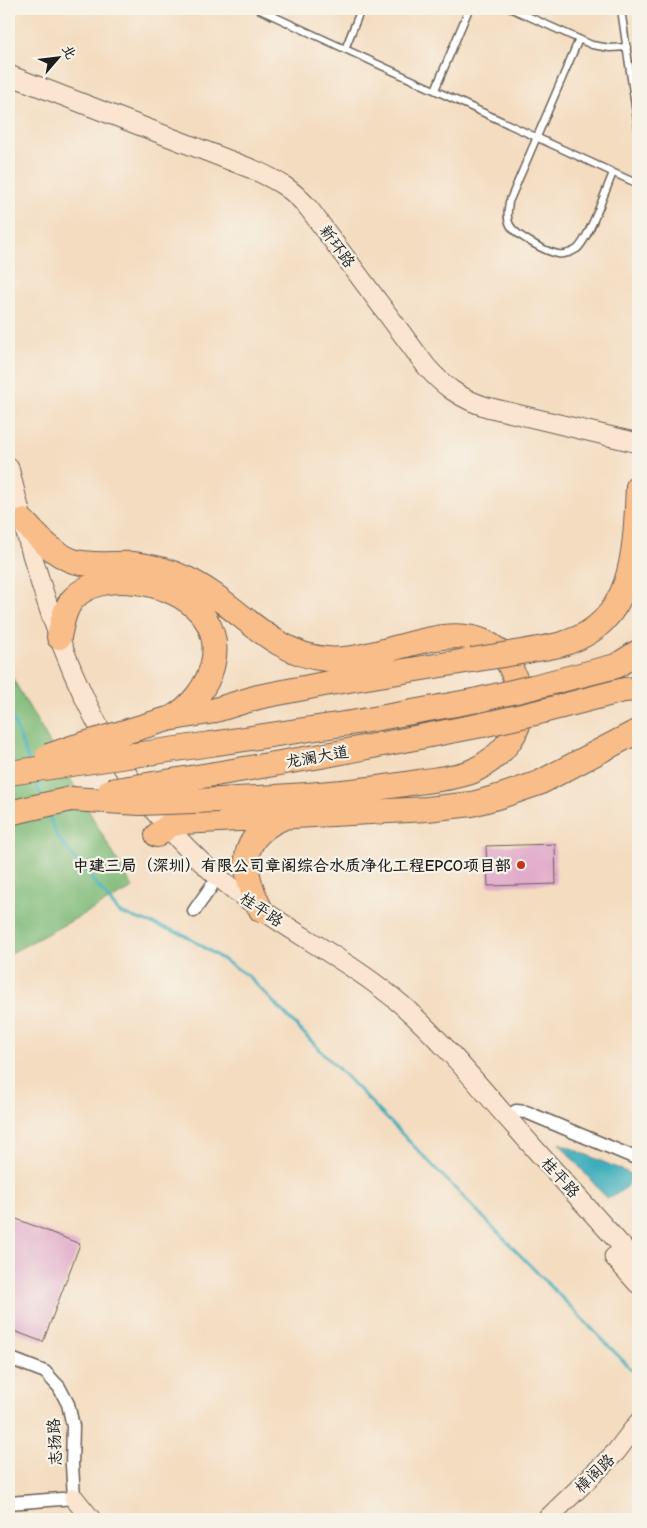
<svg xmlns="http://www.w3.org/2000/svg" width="647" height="1528" viewBox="0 0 647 1528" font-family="'Comic Neue','LXGW WenKai TC',sans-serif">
  <rect width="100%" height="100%" fill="#f7f3e8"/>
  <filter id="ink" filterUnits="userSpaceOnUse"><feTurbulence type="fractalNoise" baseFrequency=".02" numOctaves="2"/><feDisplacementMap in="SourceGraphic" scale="10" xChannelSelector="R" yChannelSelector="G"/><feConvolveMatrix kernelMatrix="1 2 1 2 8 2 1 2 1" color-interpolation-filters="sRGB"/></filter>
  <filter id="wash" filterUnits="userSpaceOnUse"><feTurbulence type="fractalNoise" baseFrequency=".0096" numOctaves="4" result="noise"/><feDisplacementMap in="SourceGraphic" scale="20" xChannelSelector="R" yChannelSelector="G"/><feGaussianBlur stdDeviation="1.12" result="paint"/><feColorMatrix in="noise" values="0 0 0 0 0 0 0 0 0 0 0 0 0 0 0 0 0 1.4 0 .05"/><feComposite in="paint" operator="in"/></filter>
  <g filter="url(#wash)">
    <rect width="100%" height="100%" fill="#f4dcc0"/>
    <path fill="#80bb79" stroke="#4e6c4a" d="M9 672 133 888 9 954Z"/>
    <path fill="#3eadbb" stroke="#2d646c" d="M559 1143 629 1173 631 1175C631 1187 617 1194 607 1199Z"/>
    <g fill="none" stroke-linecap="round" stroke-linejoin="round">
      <path stroke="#3eadbb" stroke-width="3" d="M9 709 29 762
        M34 778 42 798
        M48 813 57 837 120 913 183 934 247 975 638 1376"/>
    </g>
    <g id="blocks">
      <path fill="#e1accb" d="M555 844 556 884 488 886 486 846Z
        M9 1216 80 1244 43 1342 9 1329Z"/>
    </g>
  </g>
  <g filter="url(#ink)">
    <use href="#blocks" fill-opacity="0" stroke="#685f55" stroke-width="1"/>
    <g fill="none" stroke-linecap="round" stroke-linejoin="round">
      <g stroke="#685f55" stroke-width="9">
        <path id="lane" d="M258 9 638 184
          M512 9 592 45 610 48 627 47
          M621 9 638 127
          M579 39 509 202C508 209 506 218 510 225 515 235 546 252 558 254 564 255 572 252 577 249 589 239 606 189 613 173
          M345 49 361 9
          M435 90 469 9"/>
      </g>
      <g stroke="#685f55" stroke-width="15">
        <path id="street" d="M194 911 211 887
          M507 1117 516 1111 526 1112 638 1159
          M9 1358 45 1372 59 1387 68 1404 73 1426 72 1465 74 1498 9 1503"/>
      </g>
      <g stroke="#685f55" stroke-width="21">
        <path id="secondary" d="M9 75 252 169C277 180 293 189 310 210L426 366C443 386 461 399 487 407L638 443
          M9 468C49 629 97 783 233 889 287 931 350 960 402 1005 438 1037 470 1075 502 1112 547 1163 593 1214 638 1264
          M614 1257 638 1284
          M74 1498 91 1519
          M547 1519 616 1452 638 1423"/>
      </g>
      <g stroke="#685f55" stroke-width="26">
        <path id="highway" d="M23 521C37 536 53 554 73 561 93 567 113 563 133 564 152 566 170 571 187 579 236 602 269 654 326 659 376 664 440 621 485 642 508 653 516 675 520 699 525 732 501 757 473 771 457 778 435 779 418 782 352 793 286 797 219 800
          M59 637C62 624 64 608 74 598 101 569 167 581 194 606 233 640 211 695 172 718
          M527 651C541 648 555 647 568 642 636 620 635 545 638 487
          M533 687 616 666 638 652
          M539 712 624 690 638 689
          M168 719 209 712 258 697 324 684 472 660
          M211 744 357 722 478 700
          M215 774 321 756 482 725
          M9 813 71 799
          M157 835 170 825 182 822 427 809 472 804 501 796 539 783 638 731
          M261 910C241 870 236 837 285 817"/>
      </g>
      <use href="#lane" stroke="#fff" stroke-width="6"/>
      <use href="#street" stroke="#fff" stroke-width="12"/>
      <use href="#secondary" stroke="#fce5d0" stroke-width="19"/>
      <use href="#highway" stroke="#f8bd89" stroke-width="24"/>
      <g stroke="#685f55" stroke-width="26" stroke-linecap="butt">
        <path id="highway-bridge" d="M472 660 527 651
          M478 700 533 687
          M482 725 539 712
          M48 756 71 748 168 719
          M9 773 211 744
          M110 791 215 774
          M71 799 140 803 219 800"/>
      </g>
      <use href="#highway-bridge" stroke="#f8bd89" stroke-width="24"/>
    </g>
  </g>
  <circle fill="#c8321e" stroke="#f7f3e8" stroke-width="2" cx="521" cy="865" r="5"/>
  <g text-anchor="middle" stroke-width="4.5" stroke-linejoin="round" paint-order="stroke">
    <g font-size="16" fill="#1c1c1c" stroke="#f7f3e8">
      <text transform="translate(338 246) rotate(54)" y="6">新环路</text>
      <text transform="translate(317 756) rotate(-10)" y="6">龙澜大道</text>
      <text transform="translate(262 909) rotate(34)" y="6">桂平路</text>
      <text transform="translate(561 1177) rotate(48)" y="6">桂平路</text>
      <text transform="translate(54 1442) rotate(-93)" y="6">志扬路</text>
      <text transform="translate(594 1473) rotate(-44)" y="6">樟阁路</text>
    </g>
    <g font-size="16" font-weight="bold" fill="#1c1c1c" stroke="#f7f3e8" text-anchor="end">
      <text x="511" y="871">中建三局（深圳）有限公司章阁综合水质净化工程EPCO项目部</text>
    </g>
  </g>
  <rect width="647" height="1528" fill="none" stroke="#f7f3e8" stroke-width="30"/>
  <g transform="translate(58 58) rotate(62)" stroke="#f7f3e8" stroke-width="4" paint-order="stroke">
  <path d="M0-4L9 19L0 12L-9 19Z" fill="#1c1c1c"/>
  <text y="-8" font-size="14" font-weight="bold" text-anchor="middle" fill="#1c1c1c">北</text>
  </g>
</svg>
